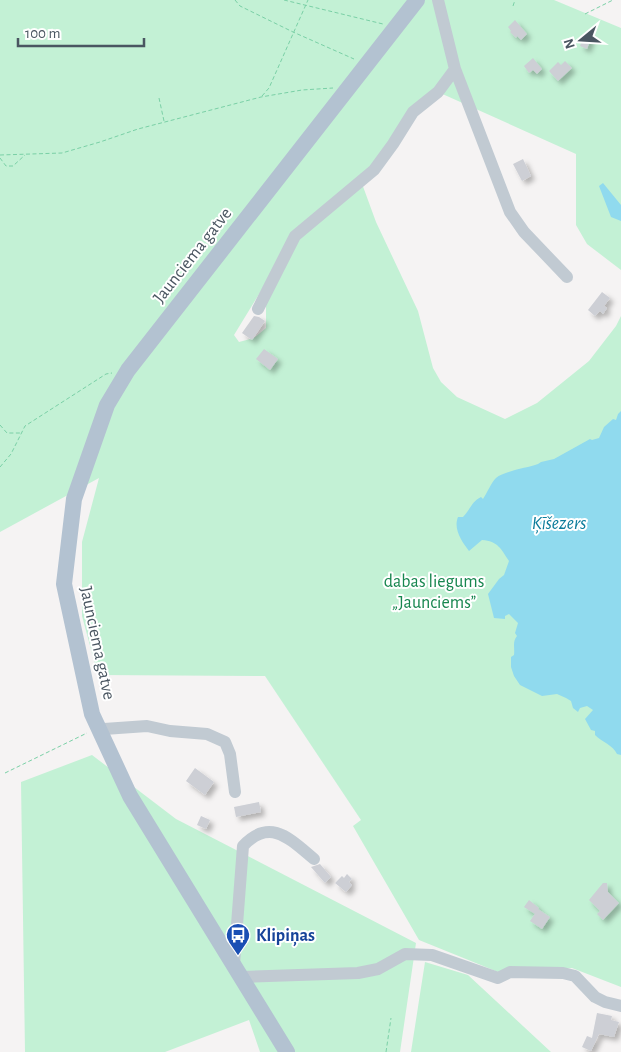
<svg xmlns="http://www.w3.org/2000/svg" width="621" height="1052" viewBox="0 0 621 1052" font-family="'Alegreya Sans',sans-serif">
  <defs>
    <filter id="shadow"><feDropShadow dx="4" dy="4" stdDeviation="2.5" flood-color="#0004"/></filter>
  </defs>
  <rect width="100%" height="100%" fill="#f5f3f3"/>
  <path fill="#c3f1d5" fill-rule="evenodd" d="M0 0H554L621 28V270L587 244 576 225V154L438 92 361 181 376 222 418 311 433 368 441 382 457 397 505 419 537 403 589 361 616 326 621 316V987L572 968 498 972 419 940 353 826 361 820 265 676 98 675 82 616V542L99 478 0 532ZM272 273 266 290V328L254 338 239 342 234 335Z
    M92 755 176 819 416 943 400 1052H260L249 1020 165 1052H25L21 782Z
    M425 962 468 975 551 1052H411Z"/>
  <path fill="#90daee" d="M603 183 621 205V221L611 217 599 186Z
    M621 411V755L617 754C613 745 602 742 595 735V731L591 730 585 719 593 710 587 706 580 708 578 712 573 708 571 701 566 698 557 694 542 696 520 685 514 676 511 667V657L514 655C515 648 512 642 517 636L515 633 518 623 509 614 505 616V619L494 618 488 594 499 579 504 575 509 561C501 549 498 541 482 540L469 551C462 542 453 529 458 517H463C470 510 472 501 481 497L483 499C487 493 491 483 496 478 504 471 527 468 538 464L541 462 554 459 590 439 592 440 599 438 604 427 613 419 616 420 618 414Z"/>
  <path fill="#cdcfd5" filter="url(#shadow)" d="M515 20 527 34 521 40 517 36 516 38 510 32 511 31 508 27Z
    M584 35 591 38 587 49 580 46Z
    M533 58 542 69 537 74 533 70 529 73 524 66Z
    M565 61 572 68 558 81 549 71 558 62 561 65Z
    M523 159 531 176 522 181 513 164Z
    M602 292 610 298 604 306 607 308 603 314 600 311 595 316 588 310Z
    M254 316 259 317 265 321 252 340 242 333Z
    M264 349 278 359 270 370 256 359Z
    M195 768 214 782 205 795 186 781Z
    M259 802 261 812 236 817 234 807Z
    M201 816 210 820 206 829 197 825Z
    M320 864 331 877 325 883 311 867Z
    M347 874 352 879 349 882 352 885 346 892 335 883 342 876 344 878Z
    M603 883H607L608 892 619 903 603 920 597 914 600 911 589 900Z
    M529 900 539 908 535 914 524 907Z
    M538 909 550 917 542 929 530 921Z
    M597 1013 612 1016 611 1020 619 1022 614 1037 599 1034 591 1051 582 1047 587 1036 592 1038Z"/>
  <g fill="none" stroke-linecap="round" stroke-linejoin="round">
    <path stroke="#7ad0a6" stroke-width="1" stroke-dasharray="4 2.5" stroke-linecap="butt" d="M235 0 240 6 293 32 354 59
      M284 0 383 24
      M513 6 515 0
      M585 14 613 0
      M262 96 269 88 308 0
      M159 98 164 121
      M0 155 62 153 100 142 138 129 261 97 302 90 333 88
      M0 158 6 166H13L25 155
      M0 425 7 433H20
      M0 467 11 454 25 426 106 374 112 373
      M5 773 87 733
      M386 1052 391 1018"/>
    <path stroke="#c1cad2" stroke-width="12" d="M438 0 455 69 510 212 524 232 567 277
      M258 309 295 236 374 170 393 144 413 112 438 92 455 69
      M99 728 104 729 147 726 170 731 207 734 225 742 230 754 235 792
      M234 964 243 846C270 817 290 839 314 859
      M242 977 358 973 378 969 405 954 432 955 498 978 510 972 563 973 575 976 595 997 605 1002 621 1006"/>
    <path stroke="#b3c2d1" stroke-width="16" d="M287 1052 130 796 92 714 64 584 74 499 107 405 128 370 417 0"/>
  </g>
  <defs>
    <g id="bus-pin" transform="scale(1.25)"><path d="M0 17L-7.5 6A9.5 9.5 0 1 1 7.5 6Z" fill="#1a4fb4" stroke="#fff"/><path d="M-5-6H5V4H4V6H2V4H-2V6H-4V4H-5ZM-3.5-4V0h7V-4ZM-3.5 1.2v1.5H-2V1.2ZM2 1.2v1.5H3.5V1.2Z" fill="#fff"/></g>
  </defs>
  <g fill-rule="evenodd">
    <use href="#bus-pin" x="238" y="935"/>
  </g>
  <g text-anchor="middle" stroke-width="4" stroke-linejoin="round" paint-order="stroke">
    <g font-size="18" fill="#4a5661" stroke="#fff">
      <text transform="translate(192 255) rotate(-52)" y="6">Jaunciema gatve</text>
      <text transform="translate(98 643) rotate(78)" y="6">Jaunciema gatve</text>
    </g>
    <g font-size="18" fill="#17864f" stroke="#fff">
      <text x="434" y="587">dabas liegums<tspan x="434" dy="21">„Jaunciems”</tspan></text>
    </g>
    <g font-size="18" font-weight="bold" fill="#164399" stroke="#fff" text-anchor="start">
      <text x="256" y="941">Klipiņas</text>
    </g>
    <g font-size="19" font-style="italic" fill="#0c7c9b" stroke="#fff">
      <text x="559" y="529">Ķīšezers</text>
    </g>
  </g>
  <g transform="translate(581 40) rotate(252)" stroke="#ffffff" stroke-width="4" paint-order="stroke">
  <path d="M0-4L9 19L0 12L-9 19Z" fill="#4a5661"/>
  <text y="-8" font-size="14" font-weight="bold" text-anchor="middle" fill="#4a5661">N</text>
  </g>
  <path d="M18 38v8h126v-8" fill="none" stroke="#4a5661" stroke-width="2.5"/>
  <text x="25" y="38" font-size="15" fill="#4a5661" stroke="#ffffff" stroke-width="4" paint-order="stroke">100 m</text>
</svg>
